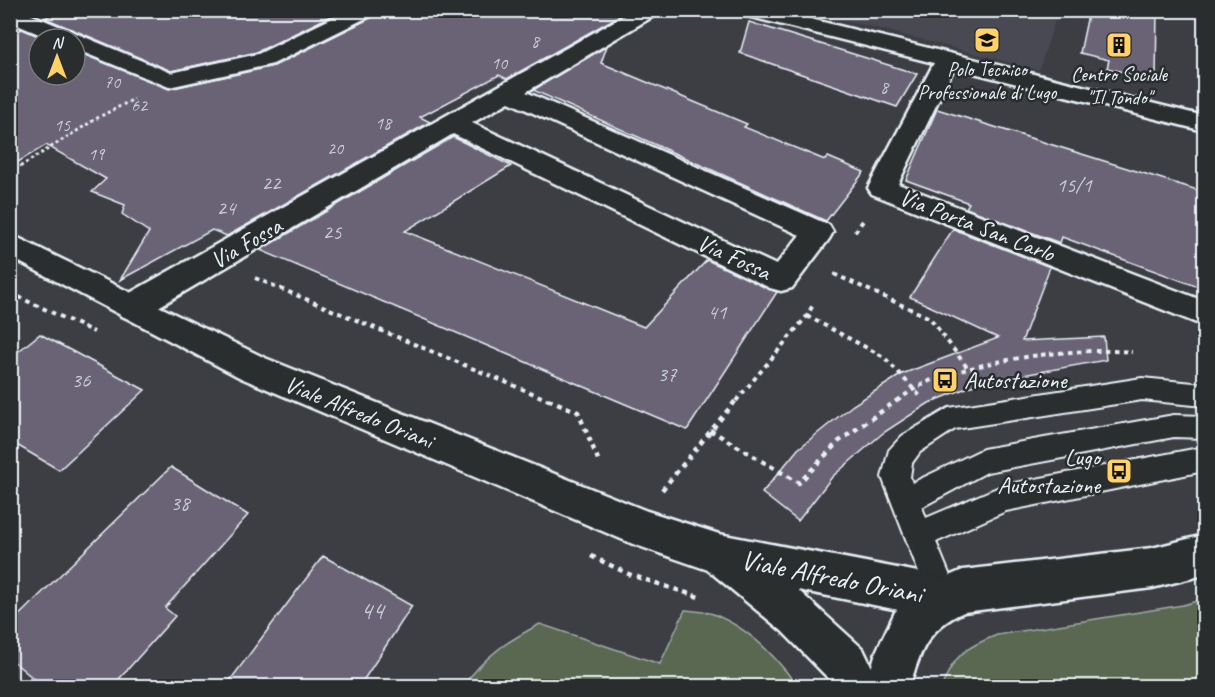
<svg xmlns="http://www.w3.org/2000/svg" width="1215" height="697" viewBox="0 0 1215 697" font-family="Caveat,sans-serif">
  <rect width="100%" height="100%" fill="#3d3e43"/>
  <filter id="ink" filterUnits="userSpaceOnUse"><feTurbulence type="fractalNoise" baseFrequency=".0167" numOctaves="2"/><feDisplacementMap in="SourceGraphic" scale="12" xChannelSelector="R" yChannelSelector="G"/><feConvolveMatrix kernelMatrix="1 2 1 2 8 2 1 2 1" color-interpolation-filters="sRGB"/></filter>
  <g filter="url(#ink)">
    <path fill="#4a4952" d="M811 11H1058L1039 70Z"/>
    <path fill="#5a6851" stroke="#a1aca4" stroke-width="1.5" d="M1204 599V686H942C954 655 966 647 997 635L1183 605Z
      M685 610C694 611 705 611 713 614 749 628 776 656 797 686H463C486 655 506 642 540 624L660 664Z"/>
    <path fill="#6a6475" stroke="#e8f1f8" stroke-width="1.5" d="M60 10H343L257 52 171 71 45 18Z
      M379 10H621L619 16 507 79 499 75 420 117 430 122 227 236 212 230 120 280 149 232 122 214 125 205 92 192 106 179 46 145 10 167V35L22 29 45 39H39V75H75V51L169 89 274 66 375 16Z
      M1089 10H1157L1156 80 1107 68 1109 60 1080 53Z
      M749 22 863 57 917 74 897 107 740 53Z
      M607 46 601 63 747 124 744 127 825 160 828 157 864 172 826 221 533 90Z
      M937 109 1204 192V289L1062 237 1060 243 966 208 969 203 906 180Z
      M453 137 511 166 405 231 644 327 707 260 777 292 687 430 260 250Z
      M953 229 1050 267 1022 341 1104 337 1106 360 979 383 929 403 883 433 832 477 798 521 762 493 798 449 853 405 902 374 998 338 910 297Z
      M40 334 145 390 59 470 10 441V358Z
      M171 467 248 515 165 608 175 616 112 687H44L10 659V624Z
      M323 556 412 606 359 687H225Z"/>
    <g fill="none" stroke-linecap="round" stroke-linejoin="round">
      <g stroke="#e8f1f8" stroke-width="4">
        <path id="service" d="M1142 378 1204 384V406L1142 400 955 429 920 452 912 463 910 477 912 483 983 449 1174 415 1204 416V438L1174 437 987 472 922 507 926 518 1004 485 1204 447V471L1006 511 936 542 959 598 955 609 944 613 933 609 882 477 889 450 902 436 949 408Z"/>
      </g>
      <g stroke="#e8f1f8" stroke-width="5">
        <path id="minor" d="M10 10H20L171 73 258 54 349 10H377L374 14 273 64 169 87 75 49V39H51L10 22Z
          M634 10H660L657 14 526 92 829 225 833 232 829 239 792 288 781 291 770 288 453 134 143 316 132 319 121 316 116 307 121 298ZM509 102 800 235 776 265 472 123Z
          M736 10H774L1204 116V131L954 68 898 184 1204 301V326L872 194 868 188 934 63 739 14Z"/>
      </g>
      <g stroke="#e8f1f8" stroke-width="5">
        <path id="tertiary" d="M10 234 265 358 647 511 719 534 944 577 959 583 965 598 959 613 944 619 798 590 863 649 881 686H834L831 681 782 631 708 570 633 544 241 378 10 257Z"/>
      </g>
      <g stroke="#e8f1f8" stroke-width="5">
        <path id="secondary" d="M1204 535V575L1152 588 964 612C928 628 920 651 910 686H866L876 652 895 612 916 592 930 584 963 570 1152 548Z"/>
      </g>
      <path stroke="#e8f1f8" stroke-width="3" stroke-dasharray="3 3" stroke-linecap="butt" d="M10 173 99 117 134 99"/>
      <path stroke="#e8f1f8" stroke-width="4" stroke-dasharray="4.5 4.5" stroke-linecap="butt" d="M855 232 865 218
        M834 274 930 318 969 370
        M255 278 551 401
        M10 293 94 332
        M807 316 884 357 920 396
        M736 401 807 316 814 303
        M897 401C908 393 919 385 932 380 990 359 1071 347 1132 352"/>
      <path stroke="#e8f1f8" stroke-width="4.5" stroke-dasharray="5 5" stroke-linecap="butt" d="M548 399 578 412 600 464
        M710 430 799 483 838 442 899 399
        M662 490 737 399
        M591 556 631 575 699 597"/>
      <use href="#service" fill="#2a2d2e" fill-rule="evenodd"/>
      <use href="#minor" fill="#2a2d2e" fill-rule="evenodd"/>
      <use href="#tertiary" fill="#2a2d2e" fill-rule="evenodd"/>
      <use href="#secondary" fill="#2a2d2e" fill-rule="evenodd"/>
    </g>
  </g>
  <defs>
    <g id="school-square" transform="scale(1.35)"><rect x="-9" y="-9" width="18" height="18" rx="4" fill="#ffd166" stroke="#2a2d2e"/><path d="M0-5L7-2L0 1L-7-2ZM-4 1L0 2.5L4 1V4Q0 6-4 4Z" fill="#111"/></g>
    <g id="building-square" transform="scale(1.35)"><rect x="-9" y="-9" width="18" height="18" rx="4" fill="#ffd166" stroke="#2a2d2e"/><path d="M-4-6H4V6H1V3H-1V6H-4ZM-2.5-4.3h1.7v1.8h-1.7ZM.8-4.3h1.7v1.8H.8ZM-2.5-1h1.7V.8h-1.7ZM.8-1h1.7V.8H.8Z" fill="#111"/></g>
    <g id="bus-square" transform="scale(1.35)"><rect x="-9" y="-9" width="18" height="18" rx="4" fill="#ffd166" stroke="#2a2d2e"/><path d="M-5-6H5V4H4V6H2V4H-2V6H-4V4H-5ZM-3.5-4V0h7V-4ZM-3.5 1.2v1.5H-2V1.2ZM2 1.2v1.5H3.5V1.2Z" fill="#111"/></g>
  </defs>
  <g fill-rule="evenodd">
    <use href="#school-square" x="987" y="40"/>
    <use href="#building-square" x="1119" y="45"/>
    <use href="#bus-square" x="945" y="380"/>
    <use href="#bus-square" x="1119" y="471"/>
  </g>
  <g text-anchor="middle" stroke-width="5" stroke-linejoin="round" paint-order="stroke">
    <g font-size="18" fill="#c8ced7">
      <text x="535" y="47">8</text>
      <text x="499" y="69">10</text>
      <text x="112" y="88">70</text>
      <text x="884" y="93">8</text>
      <text x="139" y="111">62</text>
      <text x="383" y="129">18</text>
      <text x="62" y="131">15</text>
      <text x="335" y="154">20</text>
      <text x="96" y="160">19</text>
    </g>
    <g font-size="20" fill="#e8f1f8" stroke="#2a2d2e">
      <text x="987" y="76">Polo Tecnico<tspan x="987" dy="23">Professionale di Lugo</tspan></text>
      <text x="1119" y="81">Centro Sociale<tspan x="1119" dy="23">"Il Tondo"</tspan></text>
    </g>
    <g font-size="21" fill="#c8ced7">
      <text x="271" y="190">22</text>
      <text x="1074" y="192">15/1</text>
      <text x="226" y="215">24</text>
      <text x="332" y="239">25</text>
      <text x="717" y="319">41</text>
      <text x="667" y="381">37</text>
      <text x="81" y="387">36</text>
      <text x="180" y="510">38</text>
    </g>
    <g font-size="24" fill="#e8f1f8" stroke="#2a2d2e">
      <text transform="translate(977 225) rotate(21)" y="8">Via Porta San Carlo</text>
      <text transform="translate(246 243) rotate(-30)" y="8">Via Fossa</text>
      <text transform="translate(734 257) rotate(25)" y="8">Via Fossa</text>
      <text transform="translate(359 412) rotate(22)" y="8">Viale Alfredo Oriani</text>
    </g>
    <g font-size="24" fill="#e8f1f8" stroke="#2a2d2e" text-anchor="start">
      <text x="964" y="388">Autostazione</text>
      <text x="1100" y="465" text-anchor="end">Lugo<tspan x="1100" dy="28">Autostazione</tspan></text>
    </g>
    <g font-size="26" fill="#c8ced7">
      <text x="372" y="619">44</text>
    </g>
    <g font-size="28" fill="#e8f1f8" stroke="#2a2d2e">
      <text transform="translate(832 576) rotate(11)" y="10">Viale Alfredo Oriani</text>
    </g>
  </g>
  <rect width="1215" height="697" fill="none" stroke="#2a2d2e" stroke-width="36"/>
  <rect x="18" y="18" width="1179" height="661" fill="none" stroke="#e8f1f8" stroke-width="2" filter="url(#ink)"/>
  <g transform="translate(57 57)"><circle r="28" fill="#2a2d2e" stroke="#767b7f" stroke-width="1.5"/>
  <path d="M0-4.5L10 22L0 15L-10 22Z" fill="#ffd166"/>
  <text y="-9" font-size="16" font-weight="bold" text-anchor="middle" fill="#e8f1f8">N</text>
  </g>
</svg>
